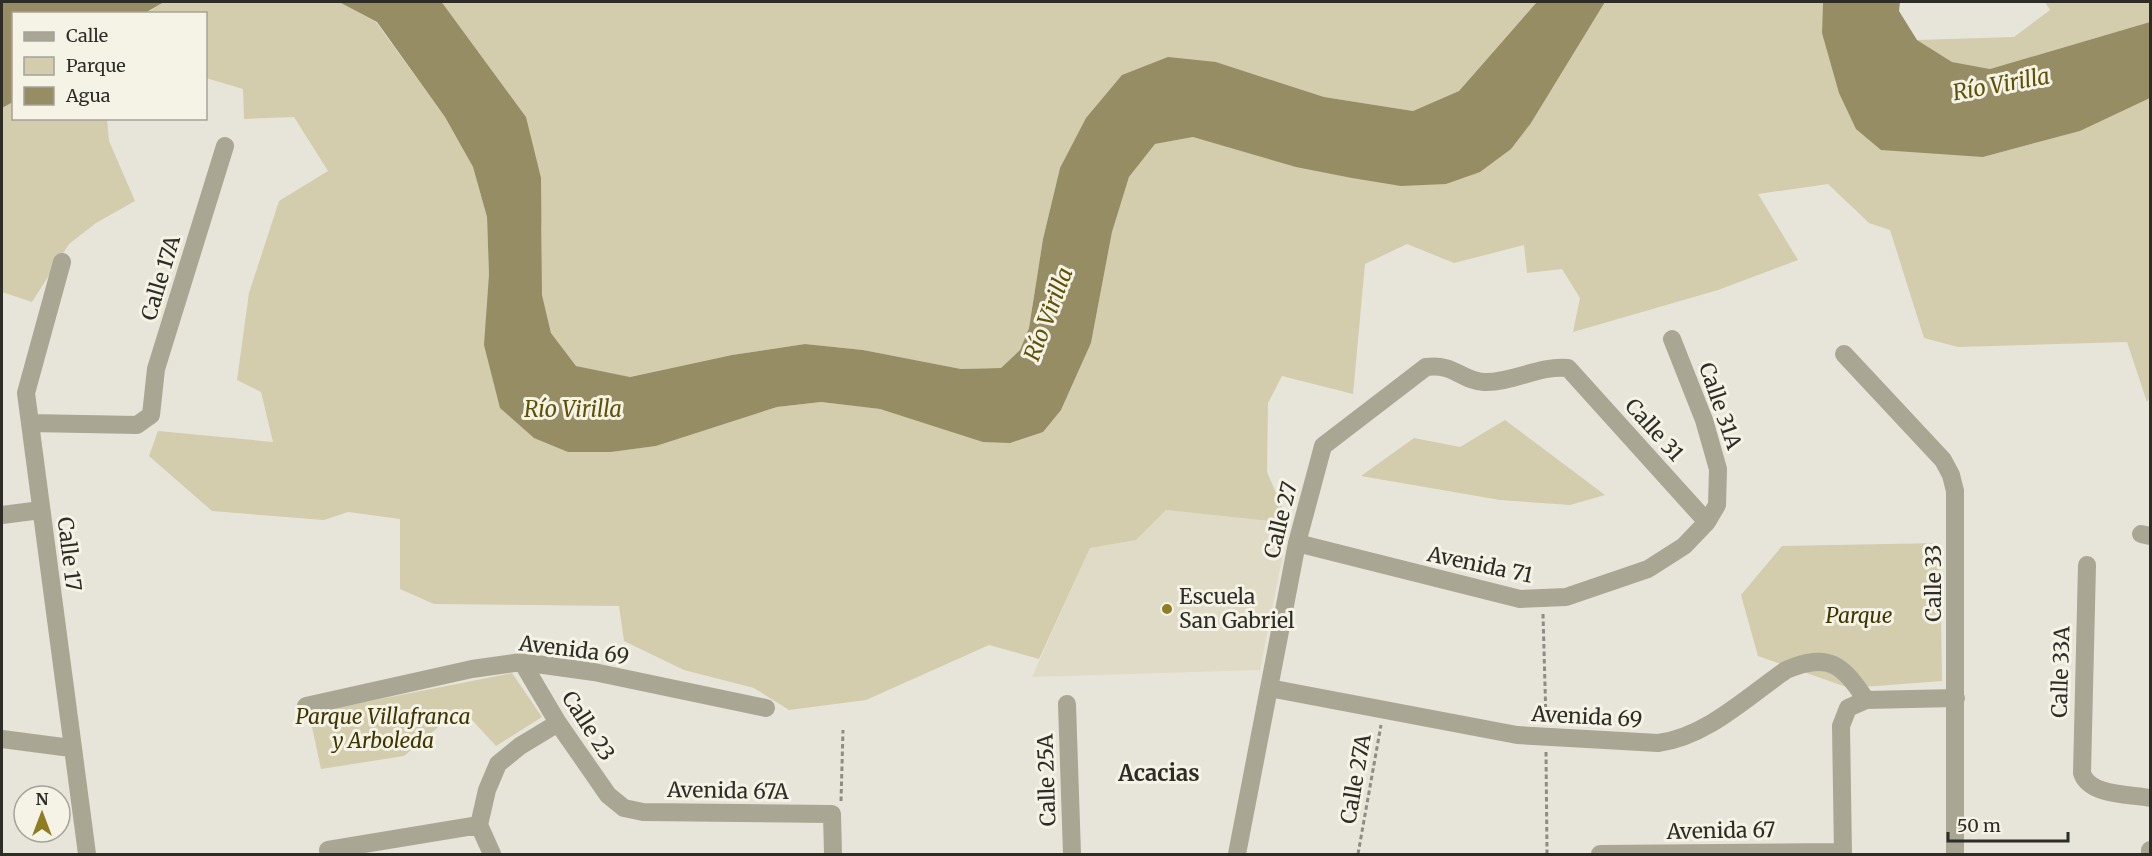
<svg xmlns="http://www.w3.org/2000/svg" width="2152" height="856" viewBox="0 0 2152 856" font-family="Merriweather,serif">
  <rect width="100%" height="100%" fill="#e7e5d9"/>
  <path fill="#dfdbc7" d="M1166 510 1289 523 1260 670 1032 677 1090 548 1136 540Z"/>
  <path fill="#d3ccad" d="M164 2H339L376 22 445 117 473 167 487 217 489 275 568 452H611L656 446 777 407 821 402 880 409 928 424 1061 410 1091 343 1112 232 1129 177 1155 144 1193 137 1237 148 1531 123 1605 2H1823L1822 33 1983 157 2080 131 2150 98V397L2147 402 2127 342 1958 347 1924 338 1890 230 1869 223 1828 184 1758 194 1798 260 1718 290 1573 332 1580 298 1562 269 1527 273 1524 245 1454 263 1407 244 1365 264 1353 394 1282 376 1268 403 1267 472 1289 523 1166 510 1136 540 1090 548 1039 659 989 645 866 700 789 710 754 688 684 670 624 641 619 606 434 604 400 589V519L348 512 324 520 212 511 149 456 158 431 273 442 261 392 237 380 249 293 279 201 328 171 294 117 244 119 243 89 206 78V14H145Z
    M441 2H1537L1459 91 1413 111 1324 97 1216 62 1060 168 1043 239 1029 328 1020 350 1001 368 961 369 863 350 805 344 732 355 629 377 576 366 551 333 542 295V228L526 117Z
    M2045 2H2150V22L1990 69 1952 62 1917 40 2014 37 2050 10Z
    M13 102 14 118 107 119 109 141 135 201 96 223 69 244 32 302 2 292V108Z
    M1505 420 1605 495 1570 505 1500 500 1361 476 1414 438 1460 447Z
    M1940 543 1942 681 1849 688 1758 656 1741 595 1782 546Z
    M512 673 542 717 496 746 461 708 404 756 321 769 309 713Z"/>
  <path fill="#968d64" d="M2 2H164L145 13 14 14 13 102 2 108Z
    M339 2H441L443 4 526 117 541 178 542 295 551 333 576 366 630 377 732 355 805 344 863 350 961 369 1001 368 1020 350 1029 328 1043 239 1060 168 1086 118 1122 75 1168 57 1216 62 1324 97 1413 111 1459 91 1537 2H1605L1531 123 1511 149 1480 172 1446 184 1401 186 1352 178 1296 167 1193 137 1155 144 1129 177 1112 232 1091 343 1061 410 1043 432 1010 443 983 442 880 409 821 402 777 407 656 446 611 452H568L534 438 500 408 484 345 489 275 487 217 473 167 445 117 377 22Z
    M1823 2H1900L1899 11 1917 40 1952 62 1990 69 2150 22V98L2080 131 1983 157 1881 150 1856 129 1839 93 1822 33Z"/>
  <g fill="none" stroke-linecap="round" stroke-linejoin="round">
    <path stroke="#8e8c84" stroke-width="3" stroke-dasharray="4.5 3" stroke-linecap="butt" d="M1543 614 1546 721
      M1546 752 1547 854
      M841 801 843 730
      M1358 854 1381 725"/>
    <path stroke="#aaa694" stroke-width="18" d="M62 262 26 393 87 854
      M1844 354 1943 460 1951 475 1955 491V854
      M30 423 137 425 151 415 156 369 225 146
      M2 515 41 510
      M2141 534 2150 536
      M1297 543 1520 599 1566 597 1648 569 1684 546 1707 522 1717 505 1718 469 1704 420 1672 339
      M2087 565 2082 773C2089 796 2130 794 2150 798
      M522 662 558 723 608 795 624 808 643 812 832 814 833 854
      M1269 688 1517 735 1658 743C1706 737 1747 697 1786 670 1829 652 1842 664 1866 700
      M1067 704 1072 854
      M306 706 472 669 522 662 594 672 766 708
      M2 739 71 748
      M329 854 328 850 479 825
      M492 854 479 825 487 790 498 764 520 746 558 723
      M1237 854 1297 543 1323 446 1426 367C1454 363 1462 381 1484 382 1513 383 1539 365 1568 368L1707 522
      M1600 854 1843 852
      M1843 854 1841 726 1848 708 1866 700 1956 698
      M2150 854V850"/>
  </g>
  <circle fill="#8f7d23" stroke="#f5f2e6" stroke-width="2" cx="1167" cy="609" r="6"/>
  <g text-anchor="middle" stroke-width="6" stroke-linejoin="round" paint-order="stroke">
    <g font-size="21" fill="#2d2c27" stroke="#f5f2e6">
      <text transform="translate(161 278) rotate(-73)" y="7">Calle 17A</text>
      <text transform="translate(1720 406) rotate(71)" y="7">Calle 31A</text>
      <text transform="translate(1654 430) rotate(48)" y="7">Calle 31</text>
      <text transform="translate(1281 520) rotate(-76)" y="7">Calle 27</text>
      <text transform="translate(69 554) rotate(83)" y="7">Calle 17</text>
      <text transform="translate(1480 565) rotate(12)" y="7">Avenida 71</text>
      <text transform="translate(1934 583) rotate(-90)" y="7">Calle 33</text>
      <text transform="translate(574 650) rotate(7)" y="7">Avenida 69</text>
      <text transform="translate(2061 672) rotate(-88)" y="7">Calle 33A</text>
      <text transform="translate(1587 717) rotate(3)" y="7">Avenida 69</text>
      <text transform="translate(588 726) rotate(57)" y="7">Calle 23</text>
      <text transform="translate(1356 779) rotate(-80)" y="7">Calle 27A</text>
      <text transform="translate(1047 780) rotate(-92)" y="7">Calle 25A</text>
      <text transform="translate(728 791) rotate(1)" y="7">Avenida 67A</text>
      <text transform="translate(1721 831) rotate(-1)" y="7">Avenida 67</text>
    </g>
    <g font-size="21" fill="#2d2c27" stroke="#f5f2e6" text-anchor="start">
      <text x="1179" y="604">Escuela<tspan x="1179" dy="24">San Gabriel</tspan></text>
    </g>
    <g font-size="21" font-style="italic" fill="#3f3500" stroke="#f5f2e6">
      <text x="1859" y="623">Parque</text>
      <text x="383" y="724">Parque Villafranca<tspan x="383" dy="24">y Arboleda</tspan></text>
    </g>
    <g font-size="22" font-style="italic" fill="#5f5106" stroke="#f5f2e6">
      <text transform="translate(2001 84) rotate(-10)" y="8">Río Virilla</text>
      <text transform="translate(1048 314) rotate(-69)" y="8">Río Virilla</text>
      <text x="573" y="417">Río Virilla</text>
    </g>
    <g font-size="22" font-weight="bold" fill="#2d2c27" stroke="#f5f2e6">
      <text x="1159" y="781">Acacias</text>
    </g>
  </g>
  <rect width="2152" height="856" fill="none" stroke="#2d2c27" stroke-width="6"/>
  <rect x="12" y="12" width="195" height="108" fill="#f5f2e6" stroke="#a5a39a" stroke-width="1.5"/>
  <rect x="24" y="32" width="30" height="9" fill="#aaa694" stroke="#a5a39a" stroke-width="1.5"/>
  <text x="66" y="42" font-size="18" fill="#2d2c27">Calle</text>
  <rect x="24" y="57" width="30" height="18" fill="#d3ccad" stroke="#a5a39a" stroke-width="1.5"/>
  <text x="66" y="72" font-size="18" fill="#2d2c27">Parque</text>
  <rect x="24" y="87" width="30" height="18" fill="#968d64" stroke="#a5a39a" stroke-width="1.5"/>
  <text x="66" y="102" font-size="18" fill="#2d2c27">Agua</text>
  <g transform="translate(42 814)"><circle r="28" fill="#f5f2e6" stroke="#a5a39a" stroke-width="1.5"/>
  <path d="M0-4.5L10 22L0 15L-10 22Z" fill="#8f7d23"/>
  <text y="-9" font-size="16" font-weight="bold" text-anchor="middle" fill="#2d2c27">N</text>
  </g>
  <path d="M1948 832v9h120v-9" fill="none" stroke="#2d2c27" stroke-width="3"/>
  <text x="1957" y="832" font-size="18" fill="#2d2c27" stroke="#f5f2e6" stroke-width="4.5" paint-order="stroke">50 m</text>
</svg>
